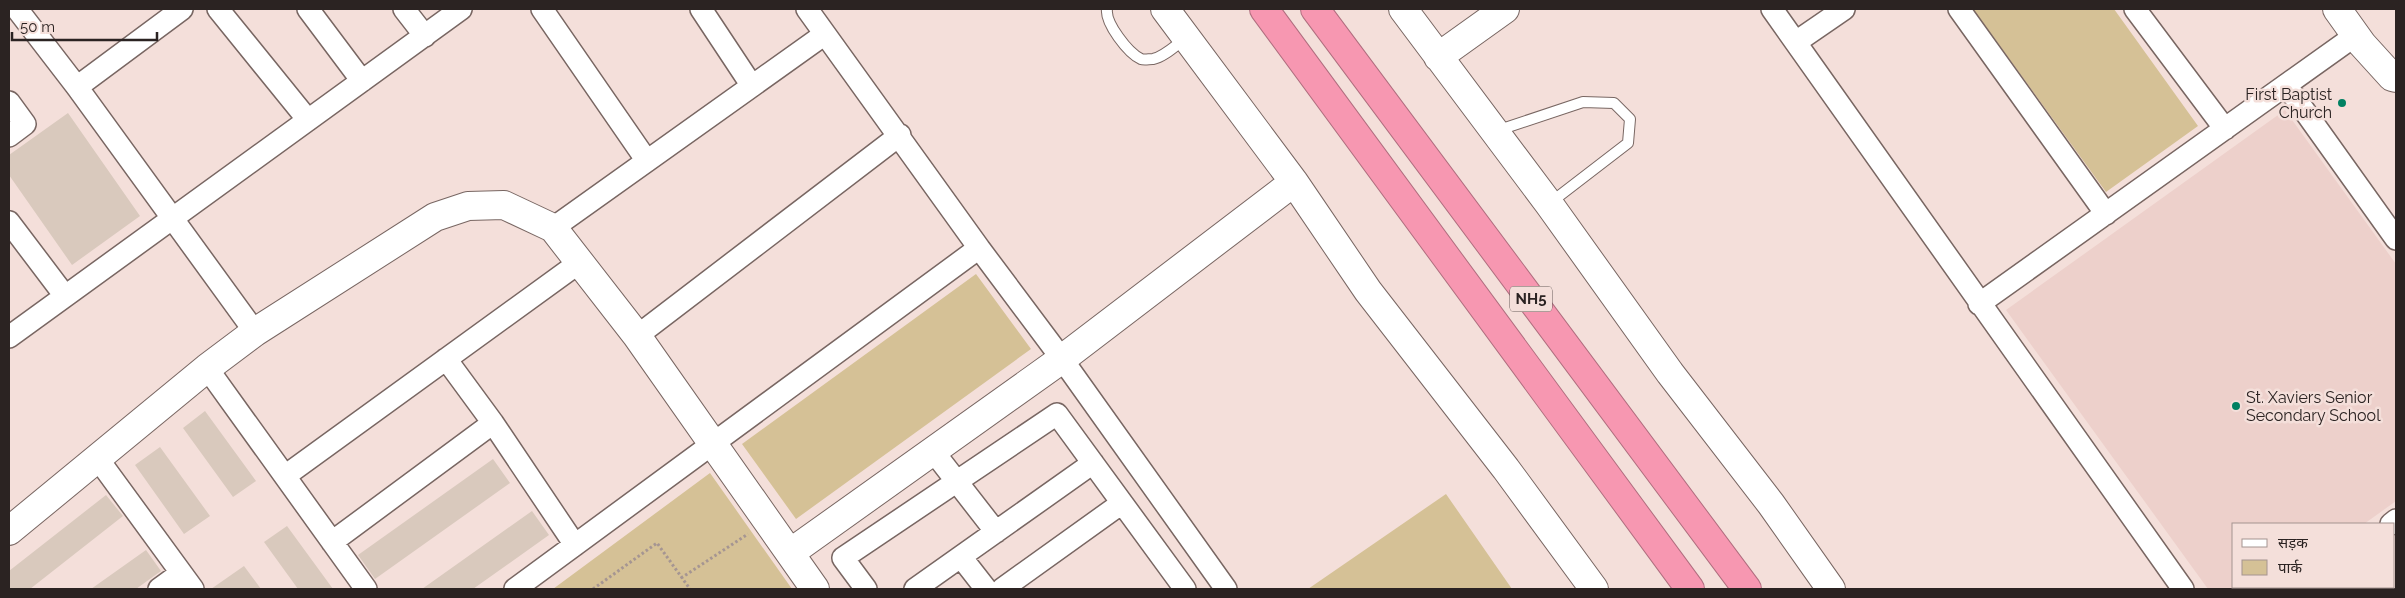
<svg xmlns="http://www.w3.org/2000/svg" width="2405" height="598" viewBox="0 0 2405 598" font-family="Raleway,'Noto Sans Devanagari',sans-serif">
  <rect width="100%" height="100%" fill="#f4dfda"/>
  <path fill="#edd0cb" d="M2285 110 2396 264V501L2364 524H2234V587H2277L2274 589H2208L2006 310Z"/>
  <path fill="#d5c196" d="M1973 9H2114L2198 126 2106 192Z
    M976 274 1031 349 796 519 742 444Z
    M710 473 792 589H553Z
    M1446 494 1512 589H1308Z"/>
  <path fill="#d9c9bd" d="M68 113 140 216 72 265 9 175V155Z
    M205 411 256 481 233 497 183 428Z
    M160 447 210 516 184 534 135 465Z
    M493 459 510 483 375 579 358 555Z
    M106 495 123 516 30 589H9V571Z
    M532 511 549 535 473 589H422Z
    M287 526 333 589H298L264 542Z
    M146 550 161 571 136 589H91Z
    M244 566 261 589H211Z"/>
  <g fill="none" stroke-linecap="round" stroke-linejoin="round">
    <g stroke="#786662" stroke-width="12">
      <path id="lane" d="M1107 9C1105 23 1128 53 1141 59 1144 60 1149 59 1153 59 1164 57 1176 45 1186 38
        M1496 131 1583 102 1614 103 1630 119 1628 143 1550 203"/>
    </g>
    <g stroke="#786662" stroke-width="24">
      <path id="street" d="M17 9 77 87 255 332
        M218 9 308 120
        M308 9 362 81
        M404 9 425 36
        M542 9 647 161
        M701 9 752 86
        M807 9 979 248
        M1772 9 2183 589
        M1959 9 2106 214
        M2135 9 2225 129
        M1796 42 1844 9
        M2286 85 2396 239
        M77 87 182 9
        M9 102 25 124 9 136
        M9 222 65 296
        M553 228 825 34
        M1979 304 2356 35
        M637 336 900 135
        M9 337 461 9
        M446 359 493 423 575 545
        M207 368 366 589
        M933 451 996 532
        M98 459 193 589
        M285 476 580 262
        M2391 524 2396 520
        M332 542 493 423
        M961 557 986 589
        M2343 587 2345 589
        M159 589 181 573
        M515 589 979 248 1062 359 1226 589
        M866 589 843 558 1057 414 1185 589
        M915 589 1093 463
        M1002 589 1122 503
        M2303 589 2307 587"/>
    </g>
    <g stroke="#786662" stroke-width="30">
      <path id="secondary" d="M1165 9 1294 182 1368 291 1506 469 1594 589
        M1403 9 1549 204 1670 373 1771 504 1831 589
        M2337 9 2362 44 2392 77 2396 78
        M1438 57 1505 9
        M9 531 207 368 255 332 435 217 468 206 504 205 553 228 637 336 815 589
        M790 553 1062 359 1294 182"/>
    </g>
    <g stroke="#b06e7f" stroke-width="30">
      <path id="highway" d="M1264 9 1690 589
        M1315 9 1747 589"/>
    </g>
    <path stroke="#a59592" stroke-width="3" stroke-dasharray="2.5 2.5" stroke-linecap="butt" d="M681 578 748 534
      M593 589 657 543 690 589"/>
    <use href="#lane" stroke="#fff" stroke-width="10"/>
    <use href="#street" stroke="#fff" stroke-width="21"/>
    <use href="#secondary" stroke="#fff" stroke-width="28"/>
    <use href="#highway" stroke="#f797b1" stroke-width="28"/>
  </g>
  <g fill="#018162" stroke="#f4dfda" stroke-width="2">
    <circle cx="2342" cy="103" r="5"/>
    <circle cx="2236" cy="406" r="5"/>
  </g>
  <g text-anchor="middle" stroke-width="5" stroke-linejoin="round" paint-order="stroke">
    <rect fill="#f4dfda" stroke="#675b59" stroke-width="1" x="1510" y="286.5" width="42" height="25" rx="4"/>
    <g font-size="15" font-weight="bold" fill="#2b2322">
      <text x="1531" y="304">NH5</text>
    </g>
    <g font-size="16" fill="#2b2322" stroke="#f4dfda" text-anchor="end">
      <text x="2332" y="100">First Baptist<tspan x="2332" dy="18">Church</tspan></text>
      <text x="2246" y="403" text-anchor="start">St. Xaviers Senior<tspan x="2246" dy="18">Secondary School</tspan></text>
    </g>
  </g>
  <rect width="2405" height="598" fill="none" stroke="#2b2322" stroke-width="20"/>
  <rect x="2232" y="523" width="162" height="65" fill="#f4dfda" stroke="#a49490"/>
  <rect x="2242" y="539" width="25" height="8" fill="#ffffff" stroke="#a49490"/>
  <text x="2278" y="548" font-size="15" fill="#2b2322">सड़क</text>
  <rect x="2242" y="560" width="25" height="15" fill="#d5c196" stroke="#a49490"/>
  <text x="2278" y="573" font-size="15" fill="#2b2322">पार्क</text>
  <path d="M12 32v8h145v-8" fill="none" stroke="#2b2322" stroke-width="2.5"/>
  <text x="20" y="32" font-size="15" fill="#2b2322" stroke="#f4dfda" stroke-width="4" paint-order="stroke">50 m</text>
</svg>
